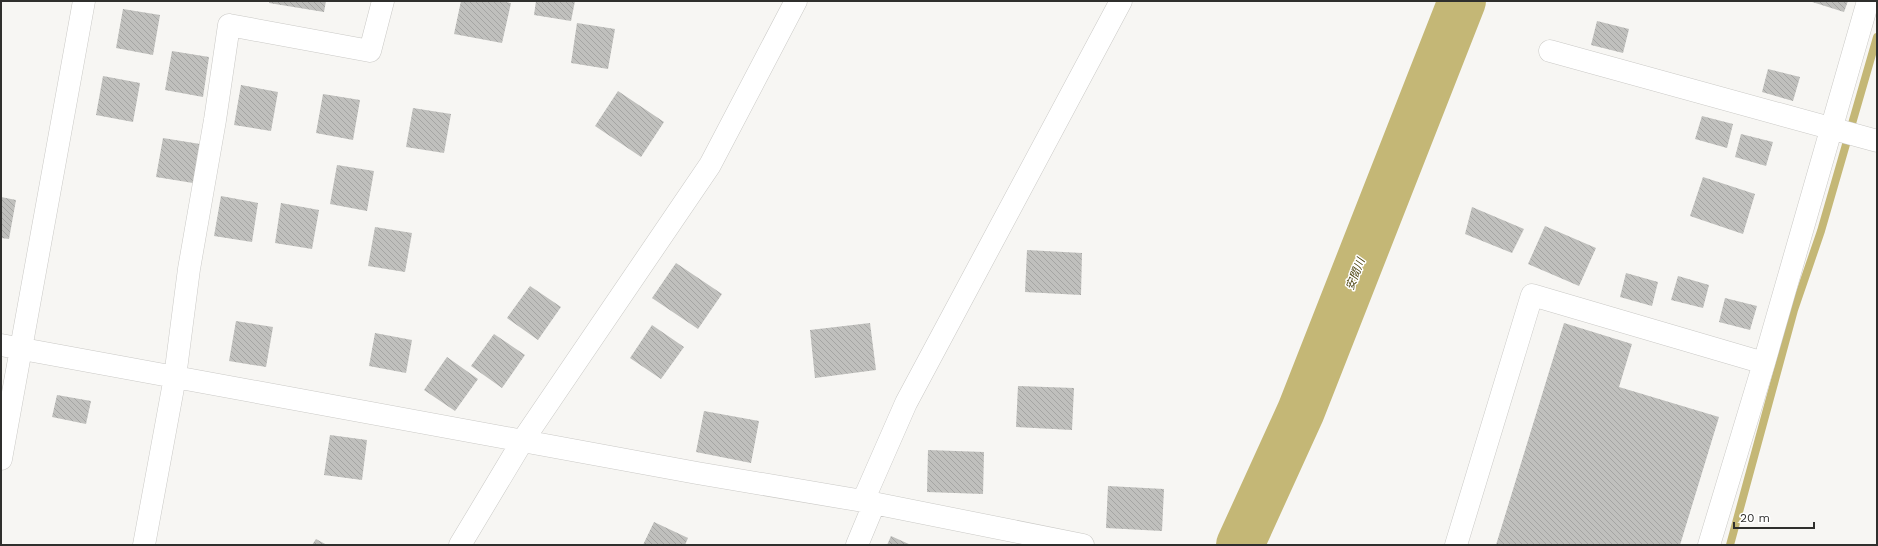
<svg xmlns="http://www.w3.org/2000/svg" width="1878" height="546" viewBox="0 0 1878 546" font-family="'Work Sans','Noto Sans JP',sans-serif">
  <defs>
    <pattern id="building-back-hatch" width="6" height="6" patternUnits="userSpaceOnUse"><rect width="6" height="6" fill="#c0c0bd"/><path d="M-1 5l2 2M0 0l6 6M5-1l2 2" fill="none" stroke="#a5a5a3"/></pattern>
  </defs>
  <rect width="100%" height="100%" fill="#f7f6f3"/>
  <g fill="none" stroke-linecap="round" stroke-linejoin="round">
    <path stroke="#c4b776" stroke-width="8" d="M1730 545 1794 310 1821 231 1877 37"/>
    <path stroke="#c4b776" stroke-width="48" d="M1240 545 1301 411 1462 1"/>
  </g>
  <path fill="url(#building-back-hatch)" d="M269 1H326L324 12 269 3Z
    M461 1H501L511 3 502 43 454 34Z
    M536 1H575L571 21 534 15Z
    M1809 1H1848L1844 12Z
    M123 9 160 15 153 55 116 48Z
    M1597 21 1629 29 1623 53 1591 45Z
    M577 23 615 29 608 69 571 63Z
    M172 51 209 57 203 97 165 90Z
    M1768 69 1800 77 1793 101 1762 92Z
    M103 76 140 83 133 122 96 115Z
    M241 85 278 92 271 131 234 125Z
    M618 91 664 122 641 157 595 126Z
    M323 94 360 100 353 140 316 133Z
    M413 108 451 114 444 153 406 147Z
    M1702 116 1733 124 1727 148 1695 139Z
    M1741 134 1773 142 1766 166 1735 157Z
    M163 138 200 144 193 183 156 177Z
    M337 165 374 171 367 211 330 204Z
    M1703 177 1755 194 1743 234 1690 216Z
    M221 196 258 203 252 242 214 236Z
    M1 197 16 200 9 239 1 238Z
    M281 203 319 210 312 249 275 243Z
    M1472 207 1524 229 1512 253 1465 234Z
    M1545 226 1596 248 1579 286 1528 264Z
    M375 227 412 233 405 272 368 266Z
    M1027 250 1082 253 1081 295 1025 292Z
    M676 263 722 294 698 329 652 298Z
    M1626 273 1658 282 1652 306 1620 297Z
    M1678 276 1709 285 1703 308 1671 300Z
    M530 286 561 307 538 340 507 318Z
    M1725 298 1757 306 1750 330 1719 322Z
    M236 321 273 327 266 367 229 361Z
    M870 323 876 370 815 378 810 330Z
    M1564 323 1632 344 1619 387 1719 417 1680 545H1496Z
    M652 325 684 347 661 379 630 358Z
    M375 333 412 340 406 373 369 366Z
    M494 334 525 355 502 388 471 366Z
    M447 357 478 379 455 411 424 390Z
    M1018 386 1074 388 1072 430 1016 427Z
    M57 395 91 401 86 424 52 417Z
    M704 411 759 421 751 463 696 452Z
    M330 435 367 440 362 480 324 475Z
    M928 450 984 452 983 494 927 492Z
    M1108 486 1164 489 1162 531 1106 528Z
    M654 522 688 538 685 545H643Z
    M891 536 911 545H887Z
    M316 539 327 545H312Z"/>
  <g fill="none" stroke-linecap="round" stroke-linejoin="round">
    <g stroke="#cac9c6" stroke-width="23">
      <path id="minor" d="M1550 51 1877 141
        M1 345 697 473 863 501 1083 545
        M1 459 84 1
        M863 501 906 403 1121 1
        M144 545 175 377 189 269 215 120 229 25 370 51 383 1
        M460 545 523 440 710 165 796 1
        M857 545 874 504
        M1456 545 1532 295 1764 363
        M1709 545 1764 363 1868 1"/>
    </g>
    <use href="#minor" stroke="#fff" stroke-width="22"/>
  </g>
  <g text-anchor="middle" stroke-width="3" stroke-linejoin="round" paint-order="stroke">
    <g font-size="11" font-style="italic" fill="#4f4612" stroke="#fff">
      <text transform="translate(1355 274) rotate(-69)" y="4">安間川</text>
    </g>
  </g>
  <rect width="1878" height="546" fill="none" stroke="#2f2f2d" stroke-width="4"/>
  <path d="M1734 522v6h80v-6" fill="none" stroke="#2f2f2d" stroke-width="2"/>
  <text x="1740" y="522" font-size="12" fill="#2f2f2d" stroke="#ffffff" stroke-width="3" paint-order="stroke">20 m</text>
</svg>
